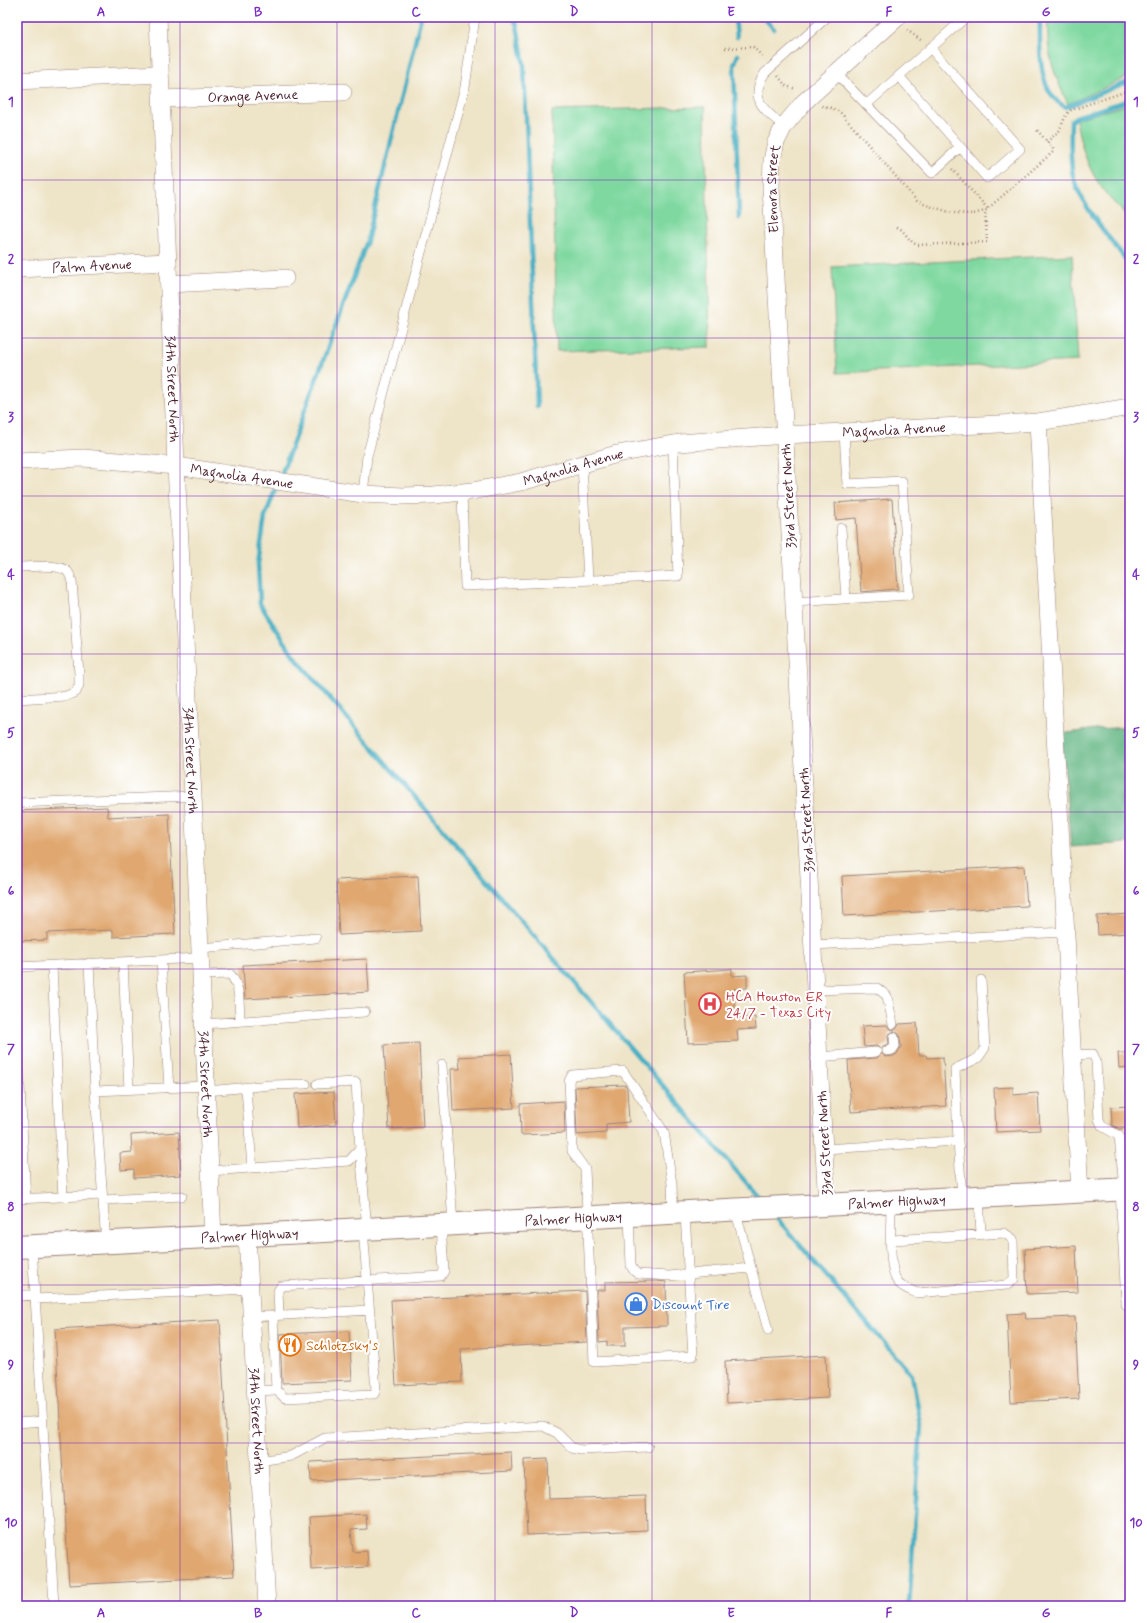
<svg xmlns="http://www.w3.org/2000/svg" width="1147" height="1623" viewBox="0 0 1147 1623" font-family="Mynerve,sans-serif">
  <rect width="100%" height="100%" fill="#fff"/>
  <filter id="ink" filterUnits="userSpaceOnUse"><feTurbulence type="fractalNoise" baseFrequency=".025" numOctaves="2"/><feDisplacementMap in="SourceGraphic" scale="8" xChannelSelector="R" yChannelSelector="G"/><feConvolveMatrix kernelMatrix="1 2 1 2 8 2 1 2 1" color-interpolation-filters="sRGB"/></filter>
  <filter id="wash" filterUnits="userSpaceOnUse"><feTurbulence type="fractalNoise" baseFrequency=".012" numOctaves="4" result="noise"/><feDisplacementMap in="SourceGraphic" scale="16" xChannelSelector="R" yChannelSelector="G"/><feGaussianBlur stdDeviation="0.9" result="paint"/><feColorMatrix in="noise" values="0 0 0 0 0 0 0 0 0 0 0 0 0 0 0 0 0 1.4 0 .05"/><feComposite in="paint" operator="in"/></filter>
  <g filter="url(#wash)">
    <rect width="100%" height="100%" fill="#eee4c7"/>
    <path fill="#7ed89f" stroke="#647c65" d="M1048 17H1130V76L1068 104C1053 73 1046 52 1048 17Z
      M1130 104V218C1097 190 1083 162 1076 119Z
      M705 107 710 347 557 351 552 111Z
      M1072 255 1078 361 837 373 832 267Z"/>
    <path fill="#66b886" stroke="#586c58" d="M1130 727V843L1071 847 1061 734 1096 729Z"/>
    <g fill="none" stroke-linecap="round" stroke-linejoin="round">
      <path stroke="#44aec3" stroke-width="4.5" d="M512 17 517 25 524 65 537 406
        M735 17 737 37
        M763 17 774 29
        M1040 17C1040 44 1036 94 1066 107L1130 81
        M738 55 734 65 739 218
        M1130 100 1076 117 1071 121C1071 138 1069 163 1074 180 1083 208 1112 241 1130 265
        M280 478 367 241 421 17
        M277 485 265 517 258 564 260 604 294 656 762 1201
        M773 1214 912 1375 921 1425 909 1606"/>
    </g>
    <g id="blocks">
      <path fill="#e0a76f" d="M892 499 898 589 861 592 856 518 836 520 835 503Z
        M107 807 108 817 169 814 175 934 113 937V930L47 933V940L17 941V811Z
        M1024 866 1027 906 844 916 842 876Z
        M418 876 421 931 339 935 336 880Z
        M1130 914V933L1098 935 1097 916Z
        M367 959 369 992 245 999 243 965Z
        M732 969V976L747 975V988L734 989 735 1018 755 1017 756 1029 737 1030 738 1041 688 1043 684 972Z
        M917 1023 919 1055H926L927 1058 943 1057 946 1106 851 1112 848 1060 877 1058 882 1053 885 1057 893 1056 897 1054 901 1046 899 1034 894 1031 888 1035 889 1044 883 1046 881 1049 876 1046 864 1047 862 1026 887 1025 889 1028 894 1030 897 1028 899 1024Z
        M419 1043 423 1127 389 1129 384 1045Z
        M1118 1053H1130V1067L1119 1068Z
        M511 1054 514 1108 453 1111 451 1069H460L459 1057Z
        M625 1085 627 1088 629 1122 606 1124V1133L577 1135 575 1087Z
        M1013 1087V1095L1038 1093 1040 1130 996 1132 994 1088Z
        M334 1092 336 1125 297 1128 295 1094Z
        M564 1101 565 1133 521 1135 520 1104Z
        M1130 1106V1128L1119 1129 1112 1125 1111 1107Z
        M179 1132 181 1175 134 1178V1169L121 1170 120 1153 132 1152 131 1135Z
        M1076 1246 1078 1292 1027 1294 1025 1249Z
        M657 1281 666 1282 667 1326 625 1327V1346H607V1341L599 1342 597 1290H605V1282Z
        M585 1291 587 1342 461 1349 462 1382 396 1385 391 1300Z
        M1025 1313 1026 1319 1075 1317 1079 1399 1011 1402 1007 1314Z
        M220 1320 234 1576 69 1585 55 1329Z
        M349 1331 352 1380 282 1383 280 1334Z
        M826 1355 828 1398 727 1403 725 1361Z
        M511 1452 512 1471 311 1481 310 1462Z
        M548 1459 549 1499 646 1496 647 1530 527 1535 524 1460Z
        M366 1514 367 1529 351 1530 353 1552 367 1551 368 1567 311 1570 309 1517Z"/>
    </g>
  </g>
  <g filter="url(#ink)">
    <use href="#blocks" fill-opacity="0" stroke="#9c8279" stroke-width="1"/>
    <g fill="none" stroke-linecap="round" stroke-linejoin="round">
      <g stroke="#9c8279" stroke-width="10">
        <path id="service" d="M836 73 932 173 960 147
          M899 76 987 178 1020 149 930 48
          M867 104 966 17
          M784 126C764 111 748 98 765 73L827 17
          M582 464 588 580
          M462 492 465 586 678 576 673 444
          M363 494 367 456 465 87 475 17
          M841 528 846 599
          M17 567C29 567 60 563 68 572 70 575 71 579 72 581L79 674V685L76 692 66 696 17 699
          M794 602 909 595 902 481 847 484 844 432
          M17 803 193 796
          M813 945 1066 932
          M200 948 316 938
          M161 960 169 1088
          M123 962 129 1090
          M89 963 95 1091 106 1243
          M52 966 63 1197
          M17 967 200 958
          M201 975 230 974C241 986 239 1006 240 1021
          M815 990 877 988 887 996 893 1024
          M204 1024 365 1012
          M17 1032 26 1199
          M887 1051 892 1050 895 1046 894 1037
          M1072 1055 1093 1054 1096 1061 1099 1119 1102 1126 1119 1136 1124 1189
          M819 1057 876 1052
          M442 1065 453 1224
          M246 1088 252 1168
          M95 1091 206 1086
          M207 1091 271 1085 306 1084
          M958 1141 955 1069 978 1058 985 1048 981 980
          M360 1149 367 1229
          M824 1149 958 1141 962 1197
          M210 1171 349 1161 360 1149 356 1082 317 1084
          M979 1197 981 1234
          M17 1199 102 1195
          M103 1200 182 1196
          M891 1202C891 1220 888 1265 896 1279 900 1287 910 1290 917 1293L1007 1285 1014 1279 1013 1239 1004 1233 892 1240
          M735 1209 768 1330
          M673 1212 672 1184 664 1132 623 1071 572 1075 569 1081 572 1151 585 1169 594 1362 693 1356 685 1213
          M629 1215 631 1266 634 1271 638 1274 669 1276 750 1268
          M32 1247 54 1605 39 1606
          M17 1296 35 1295
          M35 1299 250 1289
          M279 1315 278 1291 281 1286 441 1276 444 1271 441 1225
          M273 1316 276 1390
          M251 1317 370 1310
          M255 1391 276 1390 285 1398 374 1394 376 1390 363 1229
          M17 1423 43 1421
          M259 1461 291 1456 325 1438 543 1426 557 1433 572 1448 581 1450 648 1447"/>
      </g>
      <g stroke="#9c8279" stroke-width="18">
        <g id="minor">
          <path id="s1" d="M158 17 176 466 193 796 213 1237"/>
          <path d="M17 81 160 74"/>
          <path id="s2" d="M162 99 343 92"/>
          <path id="s3" d="M17 269 168 262"/>
          <path d="M169 284 285 278"/>
          <path d="M1038 422 1080 1193"/>
          <path id="s4" d="M17 461 83 458 176 466 363 494 403 496 434 495 472 491 521 482 617 454 679 443 785 435 1038 422 1130 407"/>
          <path d="M1124 1189 1130 1303"/>
          <path id="s5" d="M827 1205 771 187 772 161 776 142 784 126 804 102 898 17"/>
          <path id="s6" d="M247 1235 267 1606"/>
        </g>
      </g>
      <g stroke="#9c8279" stroke-width="24">
        <g id="primary">
          <path id="s7" d="M17 1247 1130 1189"/>
        </g>
      </g>
      <path stroke="#9c8279" stroke-width="2.5" stroke-dasharray="1 3" stroke-linecap="butt" d="M907 30 922 41
        M725 48 753 47 764 58
        M778 76 786 86 796 89
        M822 106 832 108 840 112 917 201 926 205 953 213 973 214 985 211 1053 152V148L1036 129
        M1047 142 1059 131 1066 115 1071 110 1130 90
        M952 169 988 209
        M897 227C906 231 908 242 918 245L987 242 985 211"/>
      <use href="#service" stroke="#fff" stroke-width="9"/>
      <use href="#minor" stroke="#fff" stroke-width="17"/>
      <use href="#primary" stroke="#fff" stroke-width="22"/>
    </g>
  </g>
  <path fill="none" stroke="#7b2cbf" stroke-width="1" stroke-opacity="0.55" d="M180 17V1606M337 17V1606M495 17V1606M652 17V1606M810 17V1606M967 17V1606M17 180H1130M17 338H1130M17 496H1130M17 654H1130M17 812H1130M17 969H1130M17 1127H1130M17 1285H1130M17 1443H1130"/>
  <defs>
    <g id="hospital-ring" transform="scale(1.15)"><circle r="9.5" fill="#fff" stroke="#e0444e" stroke-width="1.5"/><path d="M-5-5h3v3.5h4V-5h3V5h-3V1.5h-4V5h-3Z" fill="#e0444e"/></g>
    <g id="shop-ring" transform="scale(1.15)"><circle r="9.5" fill="#fff" stroke="#3f7fe0" stroke-width="1.5"/><path d="M-5-2.5h2.3a2.7 3.5 0 0 1 5.4 0H5L5.5 6h-11ZM-1.5-2.5h3a1.5 2.3 0 0 0-3 0Z" fill="#3f7fe0"/></g>
    <g id="restaurant-ring" transform="scale(1.15)"><circle r="9.5" fill="#fff" stroke="#e8710a" stroke-width="1.5"/><path d="M-5-6h1v4h1v-4h1v4h1v-4h1v5L-1.5 .5V6h-2V.5L-5-1ZM5-6V6H3V1.5H1.5Q1.5-4 5-6Z" fill="#e8710a"/></g>
  </defs>
  <g fill-rule="evenodd">
    <use href="#hospital-ring" x="710" y="1004"/>
    <use href="#shop-ring" x="636" y="1304"/>
    <use href="#restaurant-ring" x="290" y="1345"/>
  </g>
  <g text-anchor="middle" stroke-width="4" stroke-linejoin="round" paint-order="stroke">
    <g font-size="14" fill="#4a1f2b" stroke="#fff">
      <text dy="5" stroke="none"><textPath href="#s2" startOffset="91">Orange Avenue</textPath></text>
      <text dy="5" stroke="none"><textPath href="#s5" startOffset="1018">Elenora Street</textPath></text>
      <text dy="5" stroke="none"><textPath href="#s3" startOffset="75">Palm Avenue</textPath></text>
      <text dy="5" stroke="none"><textPath href="#s1" startOffset="372">34th Street North</textPath></text>
      <text dy="5" stroke="none"><textPath href="#s4" startOffset="886">Magnolia Avenue</textPath></text>
      <text dy="5" stroke="none"><textPath href="#s4" startOffset="562">Magnolia Avenue</textPath></text>
      <text dy="5" stroke="none"><textPath href="#s4" startOffset="226">Magnolia Avenue</textPath></text>
      <text transform="translate(788 496) rotate(-93)" y="5">33rd Street North</text>
      <text dy="5" stroke="none"><textPath href="#s1" startOffset="744">34th Street North</textPath></text>
      <text transform="translate(806 820) rotate(-93)" y="5">33rd Street North</text>
      <text dy="5" stroke="none"><textPath href="#s1" startOffset="1068">34th Street North</textPath></text>
      <text transform="translate(824 1143) rotate(-93)" y="5">33rd Street North</text>
      <text dy="5" stroke="none"><textPath href="#s7" startOffset="881">Palmer Highway</textPath></text>
      <text dy="5" stroke="none"><textPath href="#s7" startOffset="557">Palmer Highway</textPath></text>
      <text dy="5" stroke="none"><textPath href="#s7" startOffset="233">Palmer Highway</textPath></text>
      <text dy="5" stroke="none"><textPath href="#s6" startOffset="186">34th Street North</textPath></text>
    </g>
    <g font-size="14" fill="#be3a42" stroke="#fff" text-anchor="start">
      <text x="726" y="1001">HCA Houston ER<tspan x="726" dy="16">24/7 - Texas City</tspan></text>
    </g>
    <g font-size="14" fill="#366cbe" stroke="#fff" text-anchor="start">
      <text x="652" y="1309">Discount Tire</text>
    </g>
    <g font-size="14" fill="#c56008" stroke="#fff" text-anchor="start">
      <text x="306" y="1350">Schlotzsky's</text>
    </g>
  </g>
  <rect width="1147" height="1623" fill="none" stroke="#fff" stroke-width="44"/>
  <rect x="22" y="22" width="1103" height="1579" fill="none" stroke="#7b2cbf" stroke-width="1.5"/>
  <g font-size="13" text-anchor="middle" font-weight="bold" fill="#7b2cbf">
    <text x="101" y="16">A</text>
    <text x="258" y="16">B</text>
    <text x="416" y="16">C</text>
    <text x="574" y="16">D</text>
    <text x="731" y="16">E</text>
    <text x="889" y="16">F</text>
    <text x="1046" y="16">G</text>
    <text x="11" y="106">1</text>
    <text x="1136" y="106">1</text>
    <text x="11" y="263">2</text>
    <text x="1136" y="263">2</text>
    <text x="11" y="421">3</text>
    <text x="1136" y="421">3</text>
    <text x="11" y="579">4</text>
    <text x="1136" y="579">4</text>
    <text x="11" y="737">5</text>
    <text x="1136" y="737">5</text>
    <text x="11" y="895">6</text>
    <text x="1136" y="895">6</text>
    <text x="11" y="1053">7</text>
    <text x="1136" y="1053">7</text>
    <text x="11" y="1211">8</text>
    <text x="1136" y="1211">8</text>
    <text x="11" y="1369">9</text>
    <text x="1136" y="1369">9</text>
    <text x="11" y="1527">10</text>
    <text x="1136" y="1527">10</text>
    <text x="101" y="1617">A</text>
    <text x="258" y="1617">B</text>
    <text x="416" y="1617">C</text>
    <text x="574" y="1617">D</text>
    <text x="731" y="1617">E</text>
    <text x="889" y="1617">F</text>
    <text x="1046" y="1617">G</text>
  </g>
</svg>
